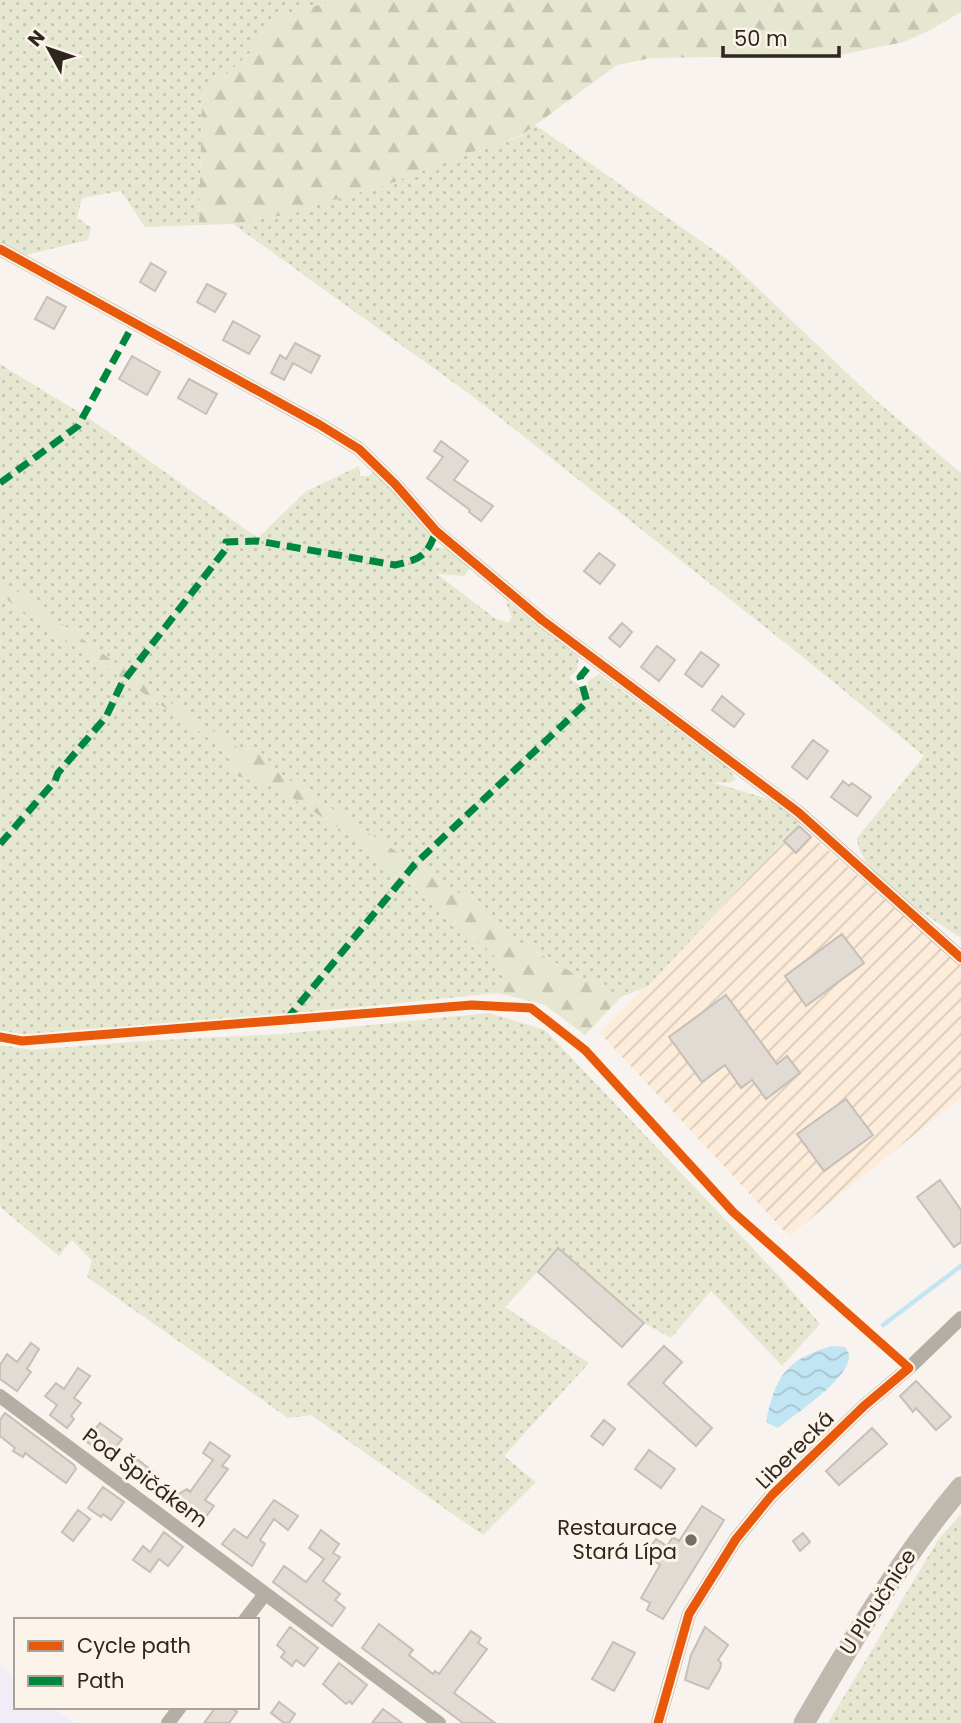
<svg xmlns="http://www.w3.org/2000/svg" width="961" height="1723" viewBox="0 0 961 1723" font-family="Poppins,sans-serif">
  <defs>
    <pattern id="industrial-furrows" width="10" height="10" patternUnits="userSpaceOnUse" patternTransform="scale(1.75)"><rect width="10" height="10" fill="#fcecd9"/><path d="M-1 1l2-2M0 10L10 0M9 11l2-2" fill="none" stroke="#d8caba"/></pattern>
    <pattern id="grass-dots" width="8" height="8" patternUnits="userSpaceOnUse" patternTransform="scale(1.75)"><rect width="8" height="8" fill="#e5e7d0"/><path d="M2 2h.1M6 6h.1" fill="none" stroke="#c5c6b2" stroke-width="1.8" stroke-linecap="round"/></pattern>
    <pattern id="forest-firs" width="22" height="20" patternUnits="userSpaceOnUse" patternTransform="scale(1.75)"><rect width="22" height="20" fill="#e5e7d0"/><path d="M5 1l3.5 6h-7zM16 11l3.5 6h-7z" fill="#c5c6b2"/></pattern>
    <pattern id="water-waves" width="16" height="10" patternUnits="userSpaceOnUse" patternTransform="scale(1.75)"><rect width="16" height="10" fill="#c1e5f2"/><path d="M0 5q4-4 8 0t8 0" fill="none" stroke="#a6c4cf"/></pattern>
  </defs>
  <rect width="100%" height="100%" fill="#f8f3ee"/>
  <path fill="url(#industrial-furrows)" d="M799 825 961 966V1097L789 1236 600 1033Z"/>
  <path fill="#f1edf7" d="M0 1666 16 1679V1707H53L73 1723H0Z"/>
  <path fill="url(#grass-dots)" d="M0 0H336L272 18 249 54 202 96 199 225 145 227 121 191 82 198 77 218 91 227 88 240 26 255 0 241Z
    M534 124 728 260 872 397 961 473V938C932 918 859 876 857 838L924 756 798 653 475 398 233 224 279 216 389 184 470 152 491 147 523 135Z
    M0 364 90 419 258 538 305 492 359 466 360 476H369L374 470 431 533V547L453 549 472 565 464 576 437 574 496 619 508 623 512 617 505 600 579 657 577 670 569 678 587 691 588 681 599 674 728 768 736 779 730 783 711 782 768 799 803 820 648 986 621 997 600 985 573 973 513 938 459 893 281 775 259 750 237 747 179 709 0 579Z
    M0 595 225 749 237 776 276 787 354 838 491 952 508 974 498 993 242 1019 60 1033 22 1035 0 1031Z
    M489 1013 545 1030 779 1276 820 1324 782 1366 711 1291 671 1338 644 1323 558 1249 505 1307 589 1363 504 1456 536 1482 483 1535 311 1415 288 1418 87 1277 92 1261 72 1240 59 1256 0 1207V1045L31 1050 142 1041 281 1034Z
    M961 1514V1723H828L938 1540Z"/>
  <path fill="url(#forest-firs)" d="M336 0H961V12L932 29 904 42 839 55 651 58 617 65 523 134 492 147 470 152 389 184 279 216 233 224 199 225 202 96 249 54 272 18Z
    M0 579 179 709 237 747 259 750 281 775 459 893 513 938 573 973 600 985 621 997 585 1035 545 1005 498 993 507 974 491 952 354 838 276 787 237 776 225 749 0 595Z"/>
  <path fill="url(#water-waves)" d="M832 1346 845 1347C847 1351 849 1352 849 1357 849 1379 794 1415 778 1428L766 1422C775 1377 786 1359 832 1346Z"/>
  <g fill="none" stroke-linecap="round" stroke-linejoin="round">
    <path stroke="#c1e5f2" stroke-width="4.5" d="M883 1325 961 1266"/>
  </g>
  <path fill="#e1dbd4" stroke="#c5bfb8" stroke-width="2" d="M151 263 166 272 155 291 140 282Z
    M207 284 226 294 215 312 197 302Z
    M47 297 66 307 54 329 35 319Z
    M233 321 260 336 249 354 223 340Z
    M295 343 320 356 311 373 293 363 284 380 271 373 280 355 286 359Z
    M132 356 160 372 147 395 119 379Z
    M189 379 217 394 206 414 178 398Z
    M441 441 468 461 454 480 493 506 481 521 469 512 470 510 427 478 443 457 434 451Z
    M599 553 615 565 600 584 584 571Z
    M622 623 632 632 620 647 609 638Z
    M657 646 675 660 659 681 641 667Z
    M701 652 719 665 702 687 685 674Z
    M722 696 744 714 734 727 712 710Z
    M813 740 828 751 807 779 792 767Z
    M843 781 849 786 852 783 871 797 857 816 831 797Z
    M799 826 811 837 796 853 784 841Z
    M842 934 864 963 806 1006 785 976Z
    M726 995 777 1064 787 1056 800 1073 766 1099 752 1080 741 1088 725 1065 702 1082 669 1037Z
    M846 1099 873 1135 824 1171 797 1134Z
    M940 1180 961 1210V1242L954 1247 917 1197Z
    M558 1248 644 1323 622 1347 538 1272Z
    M31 1343 39 1349 27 1369 31 1372 17 1391 0 1379V1365L7 1354 17 1362Z
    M664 1346 682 1362 663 1383 712 1428 696 1446 628 1384Z
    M78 1368 90 1376 74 1398 81 1403 71 1416 74 1419 67 1428 50 1415 57 1405 45 1396 56 1383 64 1389Z
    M916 1381 951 1417 936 1430 916 1408 913 1412 900 1396Z
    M5 1413 74 1465 76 1469 66 1483 25 1453 23 1457 13 1451 15 1448 0 1436V1420Z
    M604 1420 615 1429 603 1445 591 1436Z
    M100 1423 122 1439 108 1458 86 1441Z
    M872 1428 887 1444 839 1485 826 1471Z
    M210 1442 230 1456 222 1466 228 1469 205 1500 214 1506 202 1522 198 1518 195 1521 191 1517 189 1519 174 1508 179 1501 177 1495 187 1489 190 1492 213 1460 203 1453Z
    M649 1450 675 1469 661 1488 635 1469Z
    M137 1459 160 1477 150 1490 127 1473Z
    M103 1487 124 1502 111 1520 103 1514 101 1517 88 1508Z
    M274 1500 298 1516 288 1530 274 1519 260 1540 265 1544 252 1566 222 1544 234 1529 247 1538Z
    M702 1506 724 1520 663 1619 647 1610 650 1603 641 1598 660 1565 645 1554 656 1539 667 1546 673 1537 679 1541Z
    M78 1510 90 1519 73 1541 62 1532Z
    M321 1530 339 1544 333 1553 340 1557 323 1581 340 1594 335 1600 345 1608 332 1626 273 1582 284 1566 306 1582 324 1559 309 1548Z
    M164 1532 183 1547 168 1566 159 1559 150 1572 133 1560 143 1546 150 1552Z
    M803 1533 810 1542 800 1551 793 1541Z
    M379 1624 413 1650 409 1655 433 1674 435 1671 439 1674 471 1631 481 1638 478 1643 487 1649 454 1693 495 1723H463L362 1648Z
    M290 1627 318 1648 304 1666 296 1660 292 1666 281 1657 285 1652 277 1645Z
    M705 1627 728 1645 718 1660 721 1663 720 1669 708 1689 685 1680 691 1655Z
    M613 1642 635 1653 614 1691 592 1679Z
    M339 1663 367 1685 352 1704 350 1701 346 1704 323 1684Z
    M279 1702 295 1714 289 1723H284L271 1713Z
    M216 1707H230L237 1712 229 1723H204Z
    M383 1709 402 1723H372Z"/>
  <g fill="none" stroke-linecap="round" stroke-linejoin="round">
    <path stroke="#b4afa4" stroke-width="14" d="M0 249 320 425 359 449 395 484 436 531 542 620 798 812 961 958
      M0 1396 439 1723
      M245 1620 265 1594
      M168 1723 180 1707
      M658 1723 689 1614 736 1539 772 1495 864 1406 909 1368 961 1318"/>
    <path stroke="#beb8ad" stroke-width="21" d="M804 1723C852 1641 900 1559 961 1487"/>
    <path stroke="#00873e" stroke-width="7" stroke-dasharray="14 7" stroke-linecap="butt" d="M0 483 78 426 134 323
      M0 844 55 781 58 773 106 717 122 683 225 550 226 542 258 541 395 565C421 559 427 556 436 531
      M286 1020 415 864 587 702 580 677 594 660"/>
    <g stroke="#fcf4ea" stroke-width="13">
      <path id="cycleway" d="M0 249 320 425 359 449 395 484 436 531 542 620 798 812 961 958
        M0 1037 22 1041 472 1005 531 1008 585 1050 733 1212 909 1368 864 1406 772 1495 736 1539 689 1614 658 1723"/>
    </g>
    <use href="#cycleway" stroke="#e8590c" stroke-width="9"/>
  </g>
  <circle fill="#756e67" stroke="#fcf4ea" stroke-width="2.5" cx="691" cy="1540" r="7"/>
  <g text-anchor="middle" stroke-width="6" stroke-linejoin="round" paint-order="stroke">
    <g font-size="21" fill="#2f271e" stroke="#fcf4ea">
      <text transform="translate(795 1450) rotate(-45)" y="7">Liberecká</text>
      <text transform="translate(145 1478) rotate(37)" y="7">Pod Špičákem</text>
      <text transform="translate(878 1602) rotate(-57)" y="7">U Ploučnice</text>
    </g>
    <g font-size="21" fill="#2f271e" stroke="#fcf4ea" text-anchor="end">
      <text x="677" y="1535">Restaurace<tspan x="677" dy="24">Stará Lípa</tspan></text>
    </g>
  </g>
  <rect x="14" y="1618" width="245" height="91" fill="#fcf4ea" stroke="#aaa298" stroke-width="2"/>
  <rect x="28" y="1641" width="35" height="10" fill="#e8590c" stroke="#aaa298" stroke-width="2"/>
  <text x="77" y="1653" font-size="21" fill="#2f271e">Cycle path</text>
  <rect x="28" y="1676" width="35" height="10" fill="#00873e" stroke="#aaa298" stroke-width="2"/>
  <text x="77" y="1688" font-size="21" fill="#2f271e">Path</text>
  <g transform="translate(49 49) rotate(310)" stroke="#fcf4ea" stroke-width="5" paint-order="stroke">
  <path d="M0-5L12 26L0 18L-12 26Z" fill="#2f271e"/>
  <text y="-10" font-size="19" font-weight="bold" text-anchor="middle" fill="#2f271e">N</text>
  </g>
  <path d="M723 46v10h116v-10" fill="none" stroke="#2f271e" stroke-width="3.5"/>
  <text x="734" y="46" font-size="21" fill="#2f271e" stroke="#fcf4ea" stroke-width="5" paint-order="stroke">50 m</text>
</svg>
